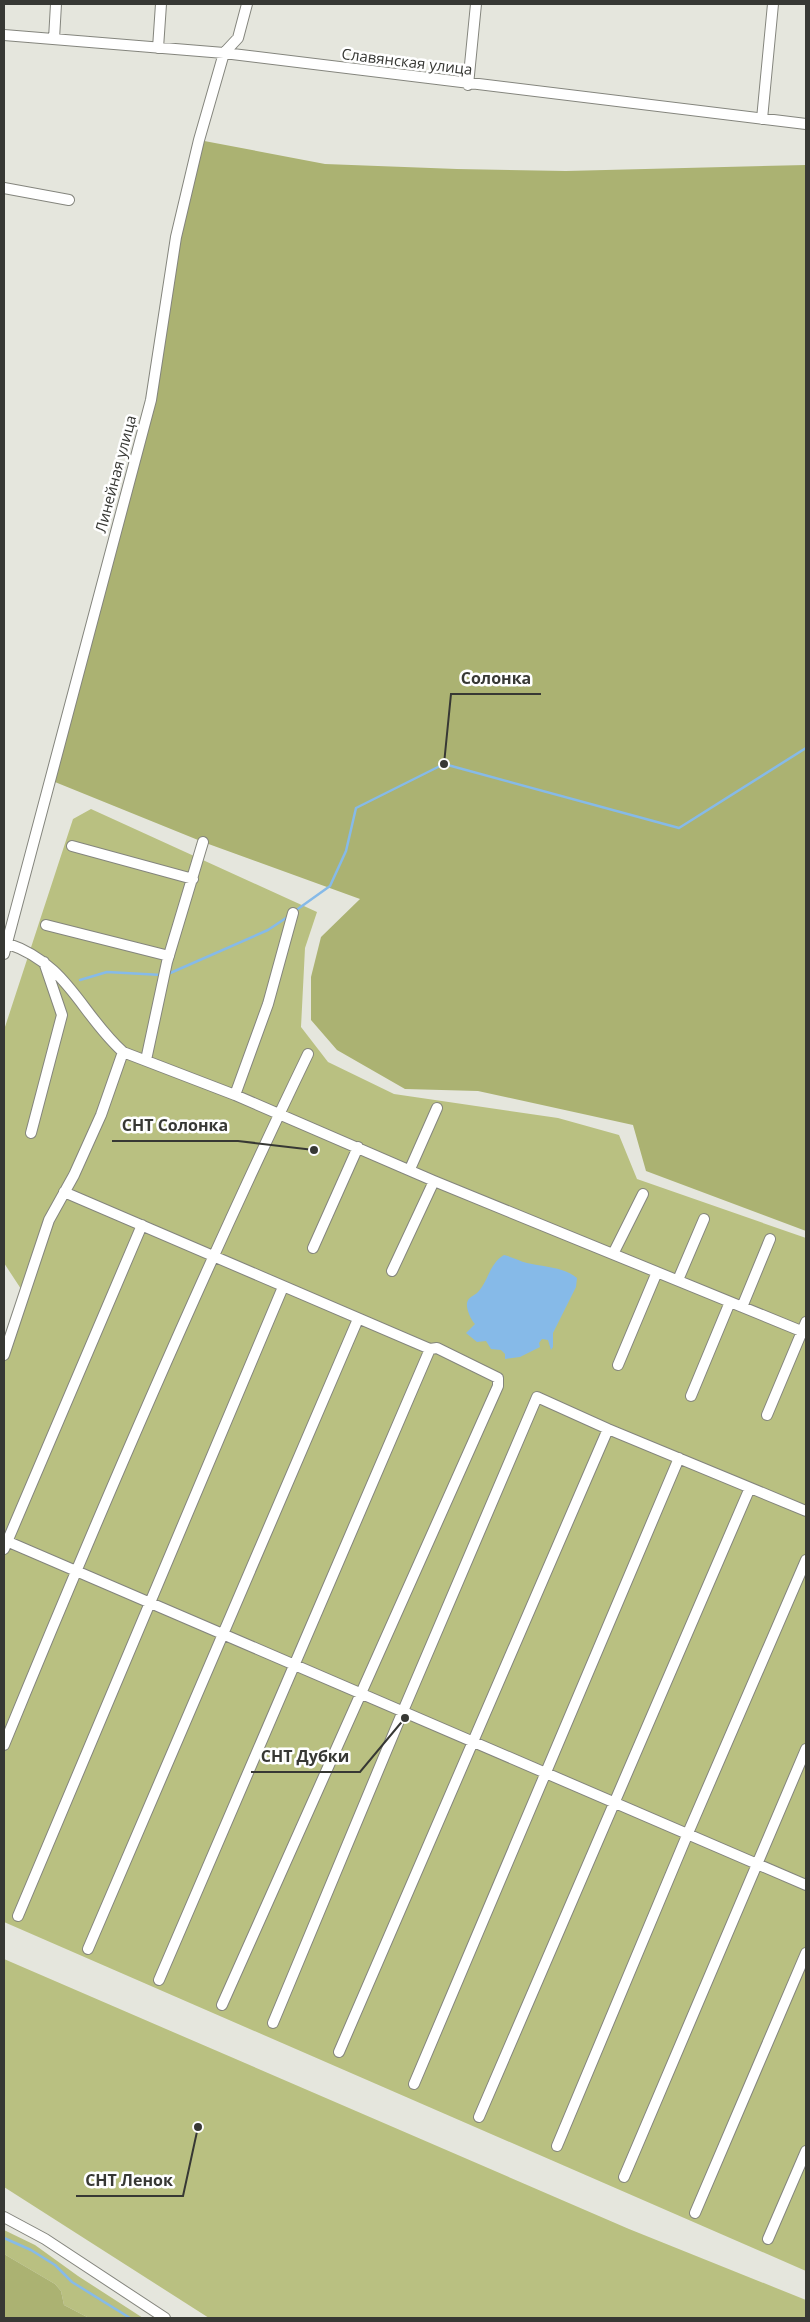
<svg xmlns="http://www.w3.org/2000/svg" width="810" height="2322" viewBox="0 0 810 2322" font-family="'Open Sans',sans-serif">
  <rect width="100%" height="100%" fill="#e5e6dd"/>
  <path fill="#b9c081" d="M91 809 317 912 305 948 301 1027 328 1062 394 1094 558 1118 619 1135 637 1179 806 1238V2271L4 1922V1355L23 1292 4 1263V1030L73 819Z
    M4 1959 629 2229 806 2300V2318H209L4 2187Z
    M4 2230 35 2245 78 2276 143 2318H89L64 2305 61 2291 55 2284 4 2254Z"/>
  <path fill="#abb272" d="M199 140 325 164 457 169 566 171 806 165V1231L646 1171 633 1125 478 1091 405 1089 337 1050 311 1020V977L321 937 360 899 203 842 50 780 151 400 176 237Z
    M4 2254 55 2284 61 2291 64 2305 89 2318H4Z"/>
  <path fill="#86bae8" d="M504 1255C512 1257 520 1261 527 1263 544 1267 564 1267 577 1278L576 1287 553 1333V1347L551 1350 548 1340 542 1339 539 1343 540 1347 520 1357 505 1359V1354L501 1350 491 1349 486 1341 477 1342 466 1333 475 1324C471 1320 466 1309 467 1303 468 1297 474 1296 478 1292 489 1280 489 1264 504 1255Z"/>
  <g fill="none" stroke-linecap="round" stroke-linejoin="round">
    <path stroke="#86bae8" stroke-width="2.5" d="M295 911 330 886 346 851 356 808 444 764 679 828 806 748
      M168 974 268 930 289 916
      M80 980 107 972 162 975
      M4 2238 31 2250 55 2265 72 2282 130 2318"/>
    <g stroke="#84857d" stroke-width="12">
      <path id="minor" d="M4 35 224 53 806 124
        M54 39 56 4
        M158 48 161 4
        M468 85 476 4
        M762 119 773 4
        M4 188 69 200
        M72 846 193 879
        M46 925 169 956
        M6 943C69 964 79 1012 123 1052L235 1095 434 1181 806 1333
        M4 954 151 400 176 237 199 140 224 53 238 38 247 4
        M146 1060 167 962 203 842
        M235 1095 268 1004 293 913
        M31 1133 62 1015 44 962
        M410 1169 437 1108
        M64 1192 430 1349 437 1348 498 1378V1386L222 2005
        M313 1248 358 1147
        M613 1254 643 1194
        M392 1271 434 1181
        M678 1280 704 1219
        M742 1307 770 1239
        M4 1355 49 1220 74 1175 101 1115 123 1052
        M618 1365 657 1272
        M691 1396 730 1302
        M767 1415 806 1322
        M4 1540 806 1885
        M4 1549 142 1225
        M4 1745C99 1513 199 1280 308 1054
        M18 1916 283 1287
        M88 1949 358 1319
        M159 1980 430 1349
        M273 2023 403 1711 537 1397 608 1429 806 1511
        M339 2052 608 1429
        M414 2084 679 1458
        M479 2117 749 1490
        M557 2146 688 1833 806 1560
        M624 2177 806 1749
        M695 2213 806 1953
        M4 2217 45 2239 165 2318
        M768 2239 806 2151"/>
    </g>
    <use href="#minor" stroke="#fff" stroke-width="10"/>
  </g>
  <g text-anchor="middle" stroke-width="5" stroke-linejoin="round" paint-order="stroke">
    <g font-size="15" fill="#373834" stroke="#fff">
      <text transform="translate(407 62) rotate(7)" y="5">Славянская улица</text>
      <text transform="translate(116 474) rotate(-75)" y="5">Линейная улица</text>
    </g>
  </g>
  <path fill="none" stroke="#373834" stroke-width="2" d="M444 764L451 694H541M314 1150L238 1141H112M405 1718L360 1772H251M198 2127L183 2196H76"/>
  <g fill="#373834" stroke="#fff" stroke-width="2">
    <circle cx="444" cy="764" r="5"/>
    <circle cx="314" cy="1150" r="5"/>
    <circle cx="405" cy="1718" r="5"/>
    <circle cx="198" cy="2127" r="5"/>
  </g>
  <g font-size="16" text-anchor="middle" font-weight="bold" fill="#373834" stroke="#fff" stroke-width="5" stroke-linejoin="round" paint-order="stroke">
    <text x="496" y="684">Солонка</text>
    <text x="175" y="1131">СНТ Солонка</text>
    <text x="305" y="1762">СНТ Дубки</text>
    <text x="129" y="2186">СНТ Ленок</text>
  </g>
  <rect width="810" height="2322" fill="none" stroke="#373834" stroke-width="10"/>
</svg>
